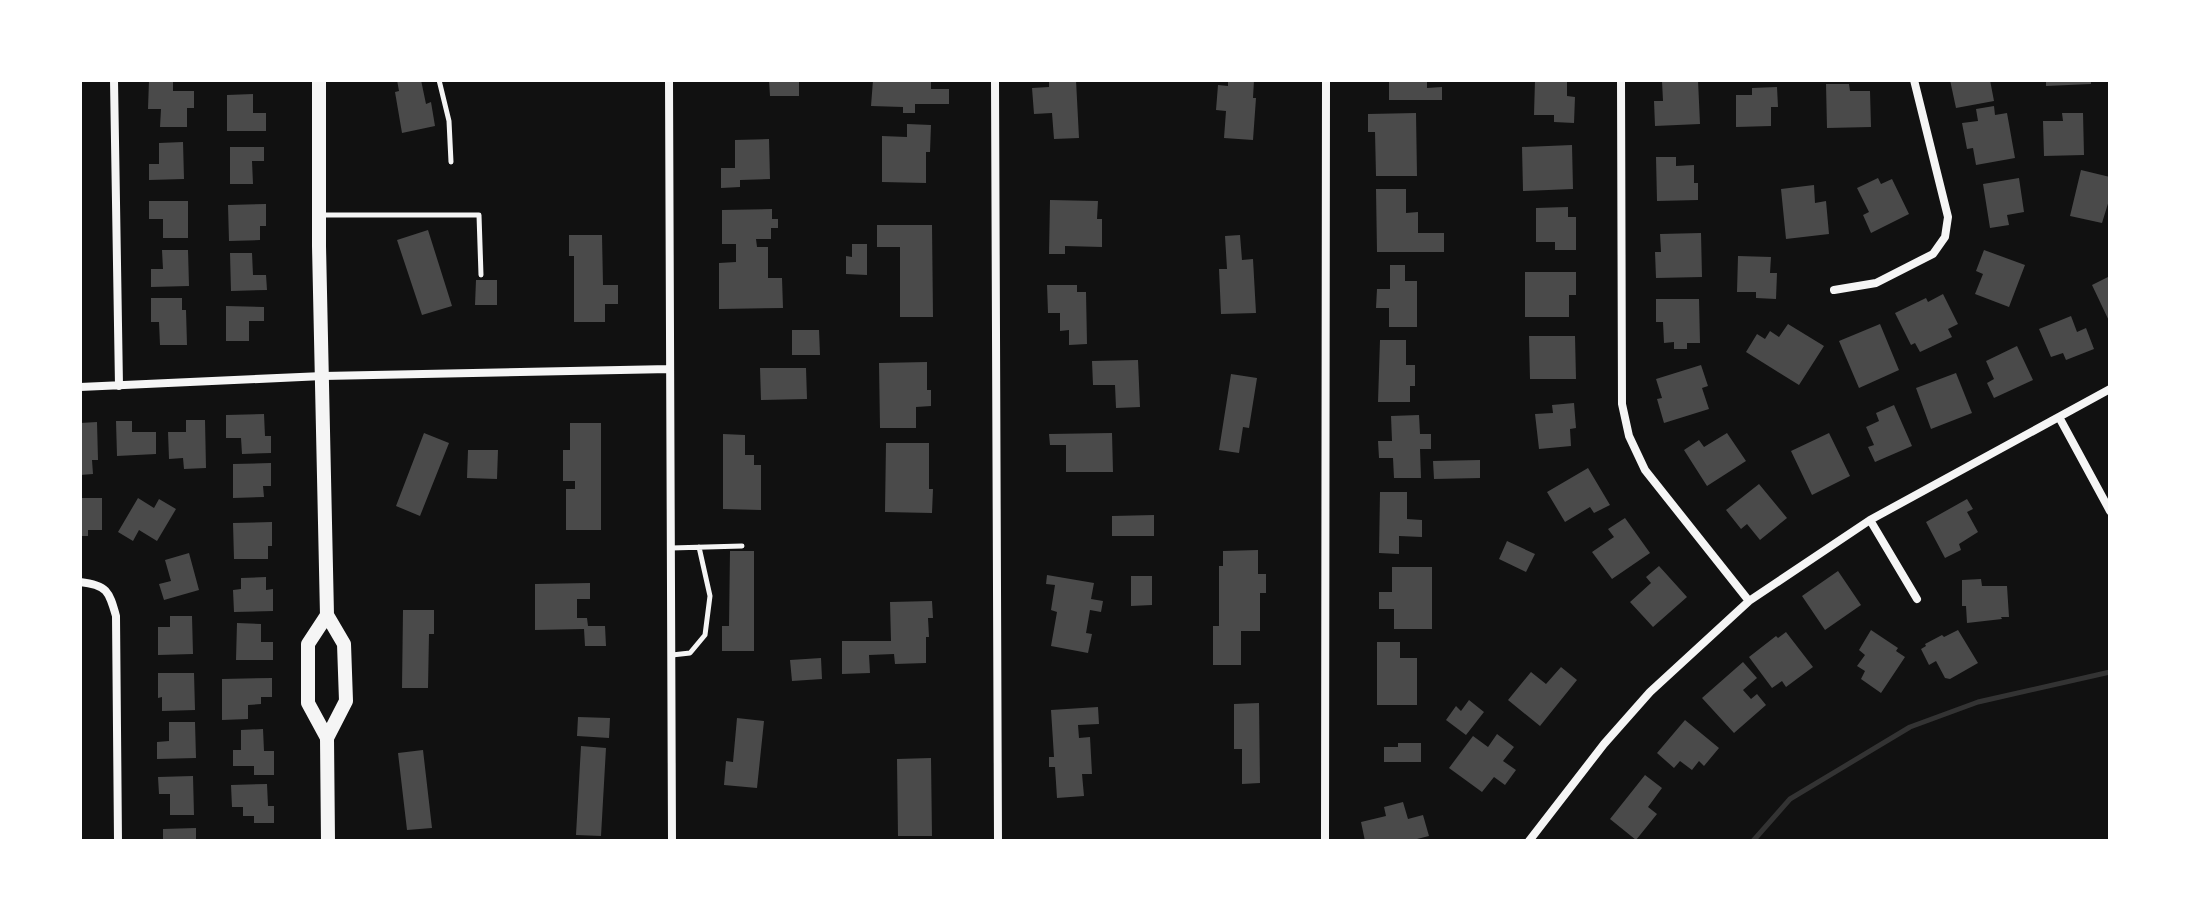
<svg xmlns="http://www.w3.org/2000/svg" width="2190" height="921" viewBox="0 0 2190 921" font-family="'PT Sans',sans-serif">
  <rect width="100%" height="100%" fill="#111"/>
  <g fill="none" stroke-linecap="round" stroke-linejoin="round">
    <path stroke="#333" stroke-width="5" d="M1753 841 1790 799 1910 727 1978 702 2110 672"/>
  </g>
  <path fill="#4a4a4a" d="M149 80H173V91H194V108H187V127H160L161 109H148Z
    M397 80H421L426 104 431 102 435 126 402 133 395 92 399 91Z
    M769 80H799V96H770Z
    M873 80H931V89H949V104H915V113H903V107L871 106Z
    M1049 80H1076L1079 138 1054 139 1052 113 1034 114 1032 88 1049 87Z
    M1228 80H1254L1253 98H1256L1253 140 1224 138 1226 111 1216 110 1218 85 1228 86Z
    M1389 80H1427V88L1442 87V100H1389Z
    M1535 80H1567V96L1575 97 1574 123 1554 122V115H1534Z
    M1698 80 1700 124 1655 126 1654 101H1663L1662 81Z
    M1950 80H1990L1994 101 1956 108Z
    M2046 80H2091V84L2046 86Z
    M1826 84H1849L1850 91H1870L1871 127 1827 128Z
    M1777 87 1778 107H1771V126L1736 127V95H1752V88Z
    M253 94V113H266V131H227V95Z
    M1994 106 1995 115 2007 113 2015 158 1976 165 1973 148 1967 149 1962 123 1978 121 1976 109Z
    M1416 113 1417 176H1376L1375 132H1368V114Z
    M2062 113H2083L2084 155 2044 156 2043 121H2063Z
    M907 124 931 125 930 152H926V183L882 182V136L907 137Z
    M769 139 770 179 740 180V187L721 188V168H735V140Z
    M183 142 184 179 149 180V164H159V143Z
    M1572 145 1573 189 1523 191 1522 147Z
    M230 147H264V161H252L253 184H230Z
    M1656 157H1676V166L1694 165V183H1698V200L1657 201Z
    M2081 170 2110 177V197L2102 223 2070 216Z
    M1878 178 1881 184 1892 179 1909 214 1871 233 1863 215 1869 212 1857 188Z
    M2019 178 2024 212 2007 215 2009 225 1990 228 1983 184Z
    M1814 185 1815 203 1826 201 1829 234 1786 239 1781 189Z
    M1376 189H1406V213L1418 212V233H1444V252H1377Z
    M1050 200 1098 201 1097 219H1102V247L1065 246V254H1049Z
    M149 201H188V238H163V219H149Z
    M266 204V226H260V240L229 241 228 205Z
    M1568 207V217H1576V250H1555V242H1536V208Z
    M772 209V219H778V228H771V239H756L757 247H768V278H782L783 308 719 309V263L736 262V244H722V210Z
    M877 225H932L933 317H900V247H877Z
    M428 230 452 306 422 315 397 240Z
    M1701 233 1702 277 1656 278 1655 252H1661L1660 234Z
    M569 235H602L603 285H618V304H605V322H574V256H569Z
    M1240 235 1242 260 1253 259 1256 313 1221 314 1219 269H1227L1225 236Z
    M852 244H867V275L846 274V256L852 257Z
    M162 250H188L189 286 151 287V269H163Z
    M1984 250 2025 265 2009 307 1975 294 1983 274 1976 271Z
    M230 253H252L253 275H266L267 290 231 291Z
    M1738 256 1771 257 1770 273H1777L1776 299 1756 298V292H1737Z
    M1390 265H1405V281H1417V327H1389V308H1376L1377 289H1390Z
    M1525 272H1576V295H1569V317H1525Z
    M2110 276V323L2092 285Z
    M476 280H497V305H475Z
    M1047 285H1077V292H1086L1087 344 1069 345V330L1060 331V313H1048Z
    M1943 294 1958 324 1948 329 1952 337 1920 352 1915 343 1911 345 1895 313 1926 298 1928 302Z
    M151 298H182V310H186L187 345H160L159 322H151Z
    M1656 299H1699L1700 343H1687V349H1674V342L1664 343 1663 322H1656Z
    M226 306 264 307V321H249V341H226Z
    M2071 316 2077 332 2086 328 2094 349 2066 360 2063 353 2051 357 2039 329Z
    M1788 324 1824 346 1799 385 1746 352 1757 334 1765 339 1770 331 1779 337Z
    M1880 324 1899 370 1859 388 1839 341Z
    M792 330H819L820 355H792Z
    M1529 336H1575L1576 379H1530Z
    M1380 340H1406V365H1415V386H1410V402H1378Z
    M2017 346 2033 380 1994 398 1987 383 1994 379 1986 361Z
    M1138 360 1140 407 1116 408 1115 385H1093L1092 361Z
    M927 362V390H931V406L916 407V428H880L879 363Z
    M1701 365 1708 386 1702 388 1709 409 1664 423 1657 399 1662 398 1656 379Z
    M760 368H806L807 399 761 400Z
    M1956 373 1972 413 1931 429 1916 388Z
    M1231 374 1257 378 1249 428 1243 427 1239 453 1219 450Z
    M1574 403 1576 428 1570 429 1571 446 1539 449 1535 414 1553 413 1552 405Z
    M1894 405 1912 446 1875 462 1868 447 1874 445 1866 427 1879 421 1876 413Z
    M264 414 265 436H271V453L242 454 241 438H226V415Z
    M1419 415 1420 434H1431V449H1420L1421 478H1394L1393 458H1379L1378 441H1392L1391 416Z
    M186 420H205L206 468 184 469 183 458 169 459 168 432H186Z
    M116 421H132V432H156V454L117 456Z
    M97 422 98 460H92L93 474 80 475V423Z
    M570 423H601V530H566V489H575V481H563V450H570Z
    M424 433 449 443 420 516 396 506Z
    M1112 433 1113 472H1066V445H1050L1049 434Z
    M1727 433 1746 461 1707 486 1684 450 1699 440 1704 447Z
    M1829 433 1850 476 1812 495 1791 451Z
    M723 434 745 435V455H754V465H761V510L723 509Z
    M886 443H929V489H933L932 513 885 512Z
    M468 450H498L497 479 467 478Z
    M1480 460V478L1434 479 1433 461Z
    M271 463V486H263L264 497 233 498V464Z
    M1588 468 1610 505 1594 513 1590 507 1565 522 1547 492Z
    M1759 484 1787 518 1760 540 1747 524 1741 529 1726 510Z
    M1380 492H1407V519L1422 520V537L1399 536V554L1379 553Z
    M80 498H102V530H88V536H80Z
    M138 498 154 508 159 499 176 509 157 541 139 530 133 541 118 532Z
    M1967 499 1973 509 1967 512 1978 532 1959 544 1961 550 1945 558 1926 522Z
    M1154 515V536H1112V516Z
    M1625 518 1650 553 1612 579 1592 552 1614 537 1608 529Z
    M272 522V546H268V559H234L233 523Z
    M1507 541 1535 554 1526 572 1499 559Z
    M1258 550V574H1266V593H1260V631H1241V665H1213V626H1219V566H1223V551Z
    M730 551H754V651H722V626H729Z
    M189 553 199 590 164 600 159 584 171 581 165 560Z
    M1659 566 1687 597 1653 627 1630 602 1651 583 1646 577Z
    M1392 567H1432V629H1394V609H1379V592H1392Z
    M1838 571 1861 605 1825 630 1802 596Z
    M1047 575 1094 583 1091 599 1103 601 1101 612 1090 610 1086 633 1092 634 1088 653 1051 646 1057 612 1051 610 1055 585 1046 584Z
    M1131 576H1152V605L1131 606Z
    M266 577V590L273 589V611L234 612 233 590 241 589V578Z
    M1981 579 1982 586H2007L2009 617H2001L2002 619 1967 623 1966 606H1962V580Z
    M590 583V599H577V618H587L588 626H605L606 646H585L584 629 535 630V584Z
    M932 601 933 618H928L929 637H926V663L895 664 894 654 869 655 870 673 842 674V641H891L890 602Z
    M403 610H434V634H429L428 688H402Z
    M170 616H192L193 654 158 655V627H170Z
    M237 623 261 624V642H273V660H236Z
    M1871 630 1898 648 1896 651 1905 657 1881 693 1861 679 1865 671 1857 666 1865 655 1859 650Z
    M1958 630 1978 663 1950 679 1945 678 1936 661 1929 665 1921 649 1926 646 1925 644 1942 635 1944 637Z
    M1786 632 1813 667 1786 687 1782 681 1772 688 1749 657 1776 636 1778 638Z
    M1377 642H1400V658H1417V705H1377Z
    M821 658 822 679 792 681 790 660Z
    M1743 662 1757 678 1743 690 1751 699 1757 694 1766 705 1734 733 1702 698Z
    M1561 667 1577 680 1540 726 1508 700 1531 672 1546 684Z
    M158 673H194L195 710 162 711V697L158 698Z
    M272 678V697H261V704L248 705V719L222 720V679Z
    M1469 700 1484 712 1466 735 1446 720 1456 706 1461 711Z
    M1259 703 1260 783 1242 784V749H1234V704Z
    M1098 707 1099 724 1078 725 1079 738 1090 737 1092 774H1082L1084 796 1057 798 1055 767H1049V757H1054L1051 710Z
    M578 717 610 718 609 738 577 736Z
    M737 718 764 721 757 788 724 785 726 761 733 762Z
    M1685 720 1719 748 1704 766 1699 761 1692 770 1680 761 1674 768 1657 753Z
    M169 722H195L196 758 157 759V742L169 741Z
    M263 729 264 751H274V775H254V766H233V750H241V730Z
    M1497 734 1514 747 1503 761 1516 770 1505 785 1494 777 1482 792 1449 768 1473 736 1488 747Z
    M1398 743H1421V762H1384V747H1398Z
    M581 746 606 748 601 836 576 835Z
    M423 750 432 828 407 830 398 753Z
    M931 758 932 836H898L897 759Z
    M1645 775 1662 788 1648 807 1657 814 1636 840 1610 819Z
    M193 776 194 815H170V794H159L158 777Z
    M267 784 268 806H274V823H254V816H243V807H232L231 785Z
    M1403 802 1408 819 1423 815 1429 836 1409 841H1365L1361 822 1386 816 1384 807Z
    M196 828V841H163V829Z"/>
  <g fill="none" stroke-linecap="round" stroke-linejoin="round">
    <path stroke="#f5f5f5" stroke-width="5" d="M439 80 449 121 451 162
      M320 215H479L481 275
      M671 548 742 546
      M672 655 690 653 705 635 710 596 699 547"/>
    <path stroke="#f5f5f5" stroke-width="8" d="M114 80 119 386
      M669 80 672 841
      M995 80 998 841
      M1621 80 1622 404 1629 436 1645 470 1749 601
      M1834 290 1876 283 1933 254 1945 237 1948 217 1914 80
      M80 387 323 376 670 369
      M2059 417 2110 511
      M1870 520 1917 599
      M80 582C107 585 109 591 116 616L118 841
      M1325 841 1326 80
      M1529 841 1604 744 1650 692 1749 601 1870 520 2110 389"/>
    <path stroke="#f5f5f5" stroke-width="14" d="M319 80V246L327 615 344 644 346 701 327 738
      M327 615 308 644V703L327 738 328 841"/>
  </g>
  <rect width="2190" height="921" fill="none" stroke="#ffffff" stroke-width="164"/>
</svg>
